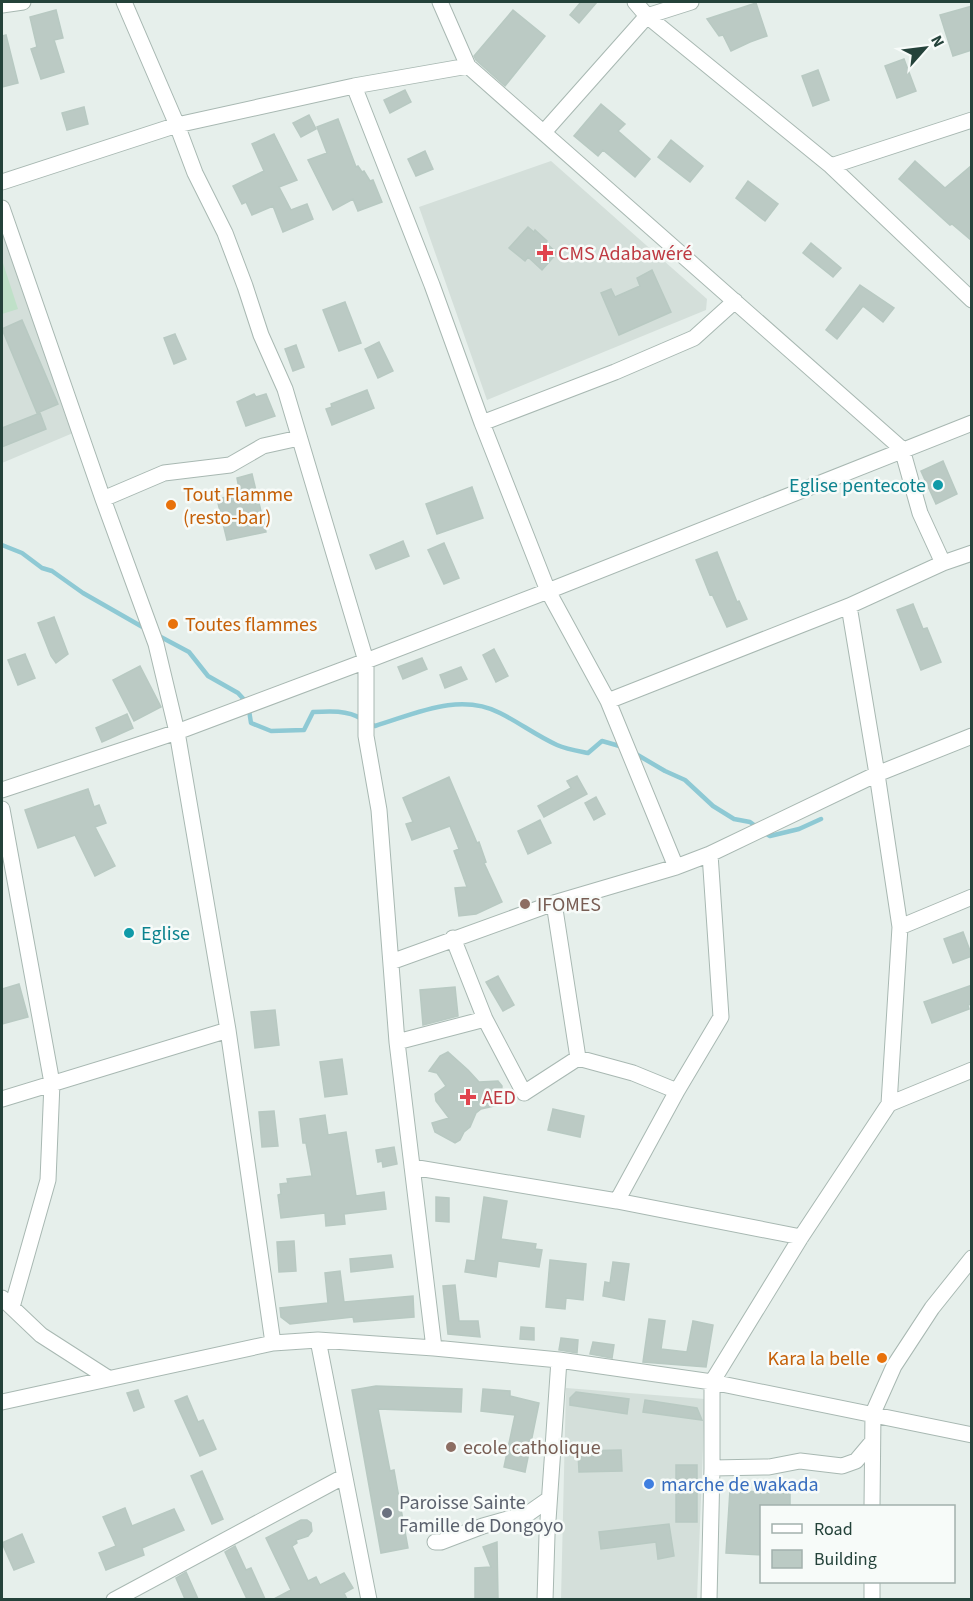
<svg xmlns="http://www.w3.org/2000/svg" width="973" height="1601" viewBox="0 0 973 1601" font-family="'Source Sans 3',sans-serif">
  <rect width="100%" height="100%" fill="#e6efeb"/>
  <path fill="#d4dfda" d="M551 161 707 299 706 310 487 400 419 207Z
    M2 230 68 423 73 433 2 463Z
    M566 1388 705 1399 697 1599 561 1600Z"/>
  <path fill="#bfe0c8" d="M2 260 18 309 2 314Z"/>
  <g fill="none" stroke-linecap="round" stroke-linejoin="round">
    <path stroke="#8ec9d4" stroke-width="4.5" d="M2 545 22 553 42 568 52 571 83 593 146 629
      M159 636 189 652 208 676 238 693 248 704 251 723 271 731 304 730 313 712C330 711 347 710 362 719
      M369 723 375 726C415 714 459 692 500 713 520 723 537 736 557 745 566 749 578 751 588 753L602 741 623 747
      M636 754 665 771 685 780 713 806 734 819 750 822 758 828
      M765 833 770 836 799 829 821 819"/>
  </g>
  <path fill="#bbcac4" stroke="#b8c9c2" stroke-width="1.5" d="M581 2H597L579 23 570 15Z
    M756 3 767 36 750 42 731 51 723 35 719 36 707 19Z
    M972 6V50L953 56 940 15Z
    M56 10 63 38 54 40 64 72 41 79 31 49 37 47 30 17Z
    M513 10 545 36 505 86 476 60 474 56Z
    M6 35 18 83 2 87V36Z
    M904 59 916 91 897 98 885 66Z
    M818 70 829 100 813 106 802 76Z
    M405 90 411 102 390 113 384 100Z
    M601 104 625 124 618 131 650 159 635 177 603 150 598 156 574 136Z
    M84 107 88 124 67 130 62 113Z
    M309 115 316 129 301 137 293 123Z
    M338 119 356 167 358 166 362 172 364 171 370 181 373 180 382 202 358 211 353 199 333 210 308 160 327 153 317 127Z
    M274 134 297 180 279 187 291 210 307 204 313 219 283 232 273 206 252 215 246 202 242 204 233 186 264 171 252 144Z
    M671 140 703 166 690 182 658 157Z
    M425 151 433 169 416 176 408 159Z
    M915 161 945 188 972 165V241L952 224 950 225 899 179Z
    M748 181 778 204 765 221 736 198Z
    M528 227 534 232 535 230 547 241 546 243 557 253 542 270 528 257 525 261 509 248Z
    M811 243 841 268 833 277 803 253Z
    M652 270 671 312 619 335 601 293 611 289 615 297 640 286 637 278Z
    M860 285 894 308 883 322 863 306 837 339 826 330Z
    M345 302 361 343 339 351 323 310Z
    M22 320 58 404 37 413 2 329Z
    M175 334 186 359 174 364 164 338Z
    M379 342 393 371 378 378 365 349Z
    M296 345 304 367 293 371 285 349Z
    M367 390 374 408 332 425 326 409 332 407 331 404Z
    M254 394 256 397 266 394 275 416 246 426 237 402Z
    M40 413 46 429 2 447V428Z
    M943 461 957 494 936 504 921 471Z
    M252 474 266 532 227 540 217 499 240 494 237 478Z
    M472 487 483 518 437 534 426 504Z
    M403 541 409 556 376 569 370 555Z
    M444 543 459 578 444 584 428 550Z
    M717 552 737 602 739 601 747 619 727 627 712 594 710 595 696 560Z
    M913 604 923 629 927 628 941 662 921 670 897 610Z
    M54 617 68 654 56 663 51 656 38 623Z
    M494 649 508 676 496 682 483 655Z
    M25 654 35 678 18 685 8 660Z
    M422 658 427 669 403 679 398 667Z
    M140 666 161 707 134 721 113 680Z
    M461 667 467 679 445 688 440 675Z
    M127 714 133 728 102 742 96 728Z
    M577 776 587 794 544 817 538 806 571 788 567 781Z
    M449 777 477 843 479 842 486 862 484 863 502 902 476 914 459 916 455 888 467 887 454 851 459 849 450 826 412 840 406 824 413 822 403 798Z
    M88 789 94 807 99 805 106 823 95 827 115 866 95 876 75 835 38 848 25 810Z
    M596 797 605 814 594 820 585 803Z
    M540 820 551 843 528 854 518 831Z
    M963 932 972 956 953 963 944 939Z
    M498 976 514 1005 503 1011 486 982Z
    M19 984 28 1017 2 1024V989Z
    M972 985V1004L968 1005 969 1009 932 1023 924 1002Z
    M455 987 458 1016 423 1025 420 990Z
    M275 1010 279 1045 255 1048 251 1012Z
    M448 1052 468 1070 479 1082 498 1081 502 1086 501 1099 498 1105 481 1109 476 1113 470 1127 464 1132 460 1140 455 1143 435 1132 432 1123 449 1118 436 1101 435 1094 446 1086 437 1073 429 1071 440 1056Z
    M342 1059 347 1094 325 1097 320 1062Z
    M553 1109 584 1116 580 1137 548 1130Z
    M274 1111 278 1146 262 1147 259 1112Z
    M325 1115 328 1135 346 1132 356 1196 384 1192 386 1209 344 1214 345 1224 326 1226 325 1213 281 1218 278 1195 281 1194 280 1184 288 1183 287 1179 312 1176 306 1143H303L300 1119Z
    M394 1147 397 1164 383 1167 382 1161 378 1162 376 1150Z
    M436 1197 449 1198V1222L436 1221Z
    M484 1197 507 1201 501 1239 536 1244 535 1249 542 1250 539 1267 498 1261 496 1277 465 1272 467 1260 475 1261Z
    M294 1241 296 1271 279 1272 277 1242Z
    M391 1255 393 1267 351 1272 350 1259Z
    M550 1260 586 1264 583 1300 566 1298 565 1309 546 1307Z
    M613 1262 629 1264 624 1300 603 1296 605 1282 610 1283Z
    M340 1271 344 1302 413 1296 414 1317 354 1322 353 1317 290 1324 281 1317 280 1308 328 1303 325 1273Z
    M455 1285 459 1321H478L480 1337 448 1334 443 1286Z
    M649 1319 665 1321 661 1349 687 1352 693 1321 713 1325 706 1367 643 1362Z
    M521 1327 534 1328V1340L520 1339Z
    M561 1338 578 1340 577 1353 559 1350Z
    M593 1342 614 1345 612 1358 590 1354Z
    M376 1386 462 1389 461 1412 378 1409 390 1471 394 1470 408 1548 381 1553 352 1390Z
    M483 1389 510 1391V1396L539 1403 525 1472 504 1467 515 1415 481 1411Z
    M138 1390 144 1407 134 1411 127 1393Z
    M576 1392 629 1399 627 1414 570 1405V1398Z
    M187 1396 198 1422 203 1420 216 1449 200 1456 175 1401Z
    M645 1400 697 1408 702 1420 643 1412Z
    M621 1450 622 1471 579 1472 578 1451Z
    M676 1465H697V1522H676Z
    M202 1471 223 1519 212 1524 191 1476Z
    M730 1490 790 1494V1506H762V1555L726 1553Z
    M125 1508 132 1526 174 1509 184 1530 142 1548 144 1555 106 1570 99 1553 116 1546 103 1517Z
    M301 1520H307L311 1523 312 1531 308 1536 296 1540 297 1543 292 1546 308 1581 316 1577 320 1585 344 1573 353 1588 344 1593 347 1599H274L291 1590 266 1538Z
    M669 1524 674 1556 658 1559 656 1542 601 1549 599 1532Z
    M22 1534 34 1562 14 1570 2 1543Z
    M497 1542 498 1599H475V1568L491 1567 483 1547Z
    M235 1546 246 1570 251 1568 265 1599H247L225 1552Z
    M186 1572 198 1599H185L176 1578Z"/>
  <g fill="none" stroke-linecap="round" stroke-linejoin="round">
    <g stroke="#a8b8b2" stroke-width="17">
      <path id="minor" d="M124 2 177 125 195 173 225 233 245 286 261 335 285 389 366 661V736L379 810 397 1042 434 1348
        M440 2 468 66 902 449 920 513 943 563
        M635 2 647 16 831 166 972 300
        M2 5 23 2
        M354 86 432 285 482 423 548 591 608 701 676 867
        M544 132 647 16 691 2
        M831 166 972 120
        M2 182 177 125 354 86 468 66
        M2 208 103 499 156 644 177 732 228 1030 273 1343
        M482 423 615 372 694 338 735 301
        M103 499 164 473 230 465 263 446 299 438
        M849 606 877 774 972 736
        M608 701 849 606 943 563 972 553
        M2 790 177 732 366 661 548 591 972 423
        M2 809 52 1083 48 1180 12 1307
        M554 903 578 1058
        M900 927 972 897
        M453 938 485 1019 524 1093 578 1058 633 1073 677 1091
        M391 962 554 903 676 867 710 854 877 774 900 927 889 1104
        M397 1042 485 1019
        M2 1099 228 1030
        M412 1167 617 1201 801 1237
        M617 1201 677 1091 721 1017 710 854
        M2 1298 41 1335 108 1378
        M318 1340 369 1600
        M2 1402 273 1343 318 1340 434 1348 559 1360 712 1382 972 1435
        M712 1468 769 1467 800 1461 842 1466 856 1461 872 1442
        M872 1506 873 1413 894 1366 932 1308 972 1258
        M435 1542H441L483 1526 529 1513 549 1499
        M114 1600 343 1477
        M545 1600 547 1535 559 1360
        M709 1600 712 1468V1382L801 1237 889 1104 972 1070
        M872 1600V1582"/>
    </g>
    <use href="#minor" stroke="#fff" stroke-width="15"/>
  </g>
  <g fill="#e0444e" stroke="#f7fbf9" stroke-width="2">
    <path d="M542 244h6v6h6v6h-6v6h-6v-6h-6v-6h6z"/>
    <path d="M465 1088h6v6h6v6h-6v6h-6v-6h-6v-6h6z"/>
  </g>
  <g fill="#0f9aa8" stroke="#f7fbf9" stroke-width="2">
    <circle cx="938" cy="485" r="6"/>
    <circle cx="129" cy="933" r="6"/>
  </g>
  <g fill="#e8710a" stroke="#f7fbf9" stroke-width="2">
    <circle cx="171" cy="505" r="6"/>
    <circle cx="173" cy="624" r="6"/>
    <circle cx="882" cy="1358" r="6"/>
  </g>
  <g fill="#8d6e63" stroke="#f7fbf9" stroke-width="2">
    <circle cx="525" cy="904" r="6"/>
    <circle cx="451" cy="1447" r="6"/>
  </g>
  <circle fill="#3f7fe0" stroke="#f7fbf9" stroke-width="2" cx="649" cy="1484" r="6"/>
  <circle fill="#6b7280" stroke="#f7fbf9" stroke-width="2" cx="387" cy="1513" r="6"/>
  <g text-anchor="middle" stroke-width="5" stroke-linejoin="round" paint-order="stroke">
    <g font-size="20" fill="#be3a42" stroke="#f7fbf9" text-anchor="start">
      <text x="558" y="260">CMS Adabawéré</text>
      <text x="482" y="1104">AED</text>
    </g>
    <g font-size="20" fill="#0d838f" stroke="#f7fbf9" text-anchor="end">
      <text x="926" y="492">Eglise pentecote</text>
      <text x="141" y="940" text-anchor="start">Eglise</text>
    </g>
    <g font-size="20" fill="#c56008" stroke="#f7fbf9" text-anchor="start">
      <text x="183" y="501">Tout Flamme<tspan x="183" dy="23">(resto-bar)</tspan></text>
      <text x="185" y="631">Toutes flammes</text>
      <text x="870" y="1365" text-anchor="end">Kara la belle</text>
    </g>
    <g font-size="20" fill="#785e54" stroke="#f7fbf9" text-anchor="start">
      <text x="537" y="911">IFOMES</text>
      <text x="463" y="1454">ecole catholique</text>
    </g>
    <g font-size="20" fill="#366cbe" stroke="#f7fbf9" text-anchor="start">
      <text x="661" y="1491">marche de wakada</text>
    </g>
    <g font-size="20" fill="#5b616d" stroke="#f7fbf9" text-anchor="start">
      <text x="399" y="1509">Paroisse Sainte<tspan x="399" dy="23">Famille de Dongoyo</tspan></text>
    </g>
  </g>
  <rect width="973" height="1601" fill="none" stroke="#24423a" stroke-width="6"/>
  <rect x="760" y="1505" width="195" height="78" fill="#f7fbf9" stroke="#a3b1ad" stroke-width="1.5"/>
  <rect x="772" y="1524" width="30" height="9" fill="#ffffff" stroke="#a3b1ad" stroke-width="1.5"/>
  <text x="814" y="1535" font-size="18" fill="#24423a">Road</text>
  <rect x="772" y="1550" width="30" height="18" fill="#bbcac4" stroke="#a3b1ad" stroke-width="1.5"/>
  <text x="814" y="1565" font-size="18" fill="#24423a">Building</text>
  <g transform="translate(925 48) rotate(62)" stroke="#f7fbf9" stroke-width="4.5" paint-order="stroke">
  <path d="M0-4.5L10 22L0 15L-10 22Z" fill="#24423a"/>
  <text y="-9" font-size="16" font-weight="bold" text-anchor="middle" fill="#24423a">N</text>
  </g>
</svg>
